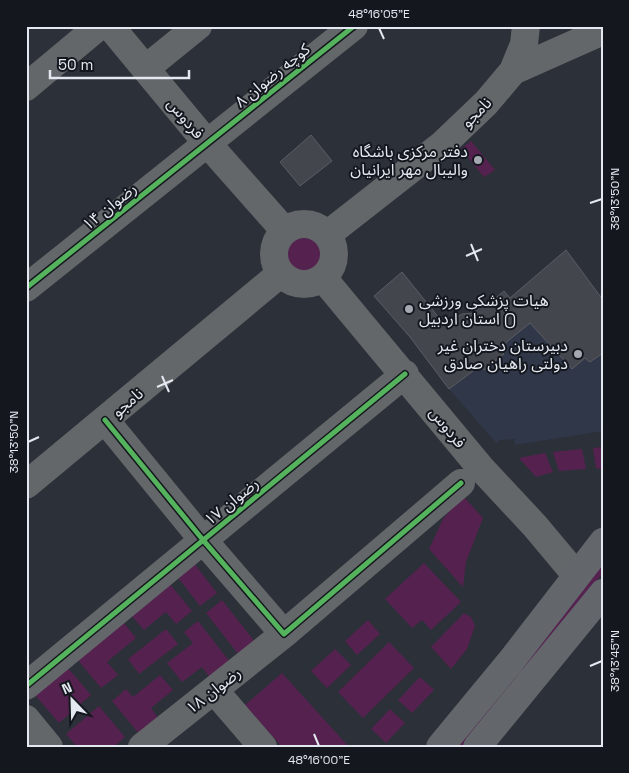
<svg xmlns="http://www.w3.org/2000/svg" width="629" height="773" viewBox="0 0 629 773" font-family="'Space Grotesk','Noto Sans Arabic',sans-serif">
  <rect width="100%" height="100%" fill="#2c3038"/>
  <path fill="#2f3748" d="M504 291 530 323 584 305 600 294 603 297V431L515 445 514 439 499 440 497 444 449 389 452 322 462 314H472L484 303H490Z"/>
  <path fill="#552250" d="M471 141 495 170 484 177 461 149Z
    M287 255a17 17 0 1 1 34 0a17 17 0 1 1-34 0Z
    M603 447V470L596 468 593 448Z
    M582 449 586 469 559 471 553 452Z
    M545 453 553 472 536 477 519 458Z
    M463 496 483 518 466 562 463 587 429 549 443 519Z
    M603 557V573L463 747H458Z
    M193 562 217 593 200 606 176 575Z
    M424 563 461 602 431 630 422 620 412 628 385 599Z
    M169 583 192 611 176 624 166 612 144 630 130 614Z
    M222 600 255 642 239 655 206 613Z
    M464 613 471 617 475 626 467 649 451 669 431 647Z
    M368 620 380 634 357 655 345 641Z
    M198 621 230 662 210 678 202 667 182 682 167 663 193 643 184 632Z
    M123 622 136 638 107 662 118 675 101 688 77 659Z
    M166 629 178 644 139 674 128 659Z
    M389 642 414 668 363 718 338 692Z
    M335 649 351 665 327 688 311 671Z
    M67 667 91 695 59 723 35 695Z
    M282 673 349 747H282L245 705Z
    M160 675 173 690 151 708 159 719 140 735 112 701 126 689 133 697Z
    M420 677 434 690 412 713 398 700Z
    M99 706 125 737 114 747H77L66 734Z
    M390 709 405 723 386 743 371 729Z"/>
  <path fill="#44464d" stroke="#5c5d63" d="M311 135 332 161 300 186 280 162Z
    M566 250 603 300V353L590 362 585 358 572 369 530 323 499 348 504 354 484 370 481 365 449 389 410 337 374 296 402 272 444 324 462 314 473 313 484 303H490L504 291 510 298Z"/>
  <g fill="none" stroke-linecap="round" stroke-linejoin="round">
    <path stroke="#63676a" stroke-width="28" d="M110 26 207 143 284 230
      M145 69 198 26
      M513 71 603 31
      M26 87 99 26
      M274 254a30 30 0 1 1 60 0a30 30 0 1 1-60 0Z
      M328 234 443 144 486 103 513 71 524 44 526 26
      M323 278 480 467 535 526 576 575
      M26 288 354 26
      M105 420 203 540 284 634 461 483
      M26 485 280 274
      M26 686 405 374
      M214 690 263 747
      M26 719 49 747
      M142 747 284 634"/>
    <path stroke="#63676c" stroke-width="28" d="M440 747 511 661 603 542
      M477 747 603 593"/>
    <g stroke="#14171d" stroke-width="8">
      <path id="cycleway" d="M26 288 354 26
        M105 420 203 540 284 634 461 483
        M26 686 405 374"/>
    </g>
    <use href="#cycleway" stroke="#56b35d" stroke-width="5"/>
  </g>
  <path fill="none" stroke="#e4e8f0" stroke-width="2" d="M379 28 384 39M590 203 602 199M471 244 478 261M466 256 482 249M162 376 169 392M157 387 173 380M28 442 39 437M590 666 602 661M314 734 319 746"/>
  <g fill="#a4a8b0" stroke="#14171d" stroke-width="2">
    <circle cx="478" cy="160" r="5"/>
    <circle cx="409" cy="309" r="5"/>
    <circle cx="578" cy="354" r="5"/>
  </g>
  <g text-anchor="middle" stroke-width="4" stroke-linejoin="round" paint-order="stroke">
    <g font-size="16" fill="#e4e8f0" stroke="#14171d">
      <text transform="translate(272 75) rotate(-39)" y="6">کوچه رضوان ۸</text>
      <text transform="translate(476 112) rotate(-45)" y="6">نامجو</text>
      <text transform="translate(186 118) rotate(50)" y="6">فردوس</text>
      <text transform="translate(109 206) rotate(-39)" y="6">رضوان ۱۴</text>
      <text transform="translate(127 402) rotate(-40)" y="6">نامجو</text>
      <text transform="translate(448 427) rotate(51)" y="6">فردوس</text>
      <text transform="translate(231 501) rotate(-39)" y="6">رضوان ۱۷</text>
      <text transform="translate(213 690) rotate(-38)" y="6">رضوان ۱۸</text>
    </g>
    <g font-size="16" fill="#e4e8f0" stroke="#14171d" text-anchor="end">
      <text x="468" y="157">دفتر مرکزی باشگاه<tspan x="468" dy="18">والیبال مهر ایرانیان</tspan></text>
      <text x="419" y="306" text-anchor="start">هیات پزشکی ورزشی<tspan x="419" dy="18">استان اردبیل ()</tspan></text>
      <text x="568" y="351">دبیرستان دختران غیر<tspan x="568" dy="18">دولتی راهیان صادق</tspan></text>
    </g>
  </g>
  <rect width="629" height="773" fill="none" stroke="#14171d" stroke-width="55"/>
  <g transform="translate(72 700) rotate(337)" stroke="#14171d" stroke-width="4" paint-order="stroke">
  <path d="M0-4L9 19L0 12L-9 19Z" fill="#e4e8f0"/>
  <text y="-8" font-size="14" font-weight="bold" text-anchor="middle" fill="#e4e8f0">N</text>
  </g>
  <path d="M50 70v8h139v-8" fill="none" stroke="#e4e8f0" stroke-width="2.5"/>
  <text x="58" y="70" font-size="15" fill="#e4e8f0" stroke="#14171d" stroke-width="4" paint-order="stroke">50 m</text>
  <rect x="28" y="28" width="574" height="718" fill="none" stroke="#e4e8f0" stroke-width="2"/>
  <g font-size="12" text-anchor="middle" fill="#e4e8f0">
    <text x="379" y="18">48°16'05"E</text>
    <text transform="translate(615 199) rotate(-90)" y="4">38°13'50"N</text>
    <text transform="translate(14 442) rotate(-90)" y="4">38°13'50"N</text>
    <text transform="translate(615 661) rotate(-90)" y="4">38°13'45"N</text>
    <text x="319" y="764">48°16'00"E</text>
  </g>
</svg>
